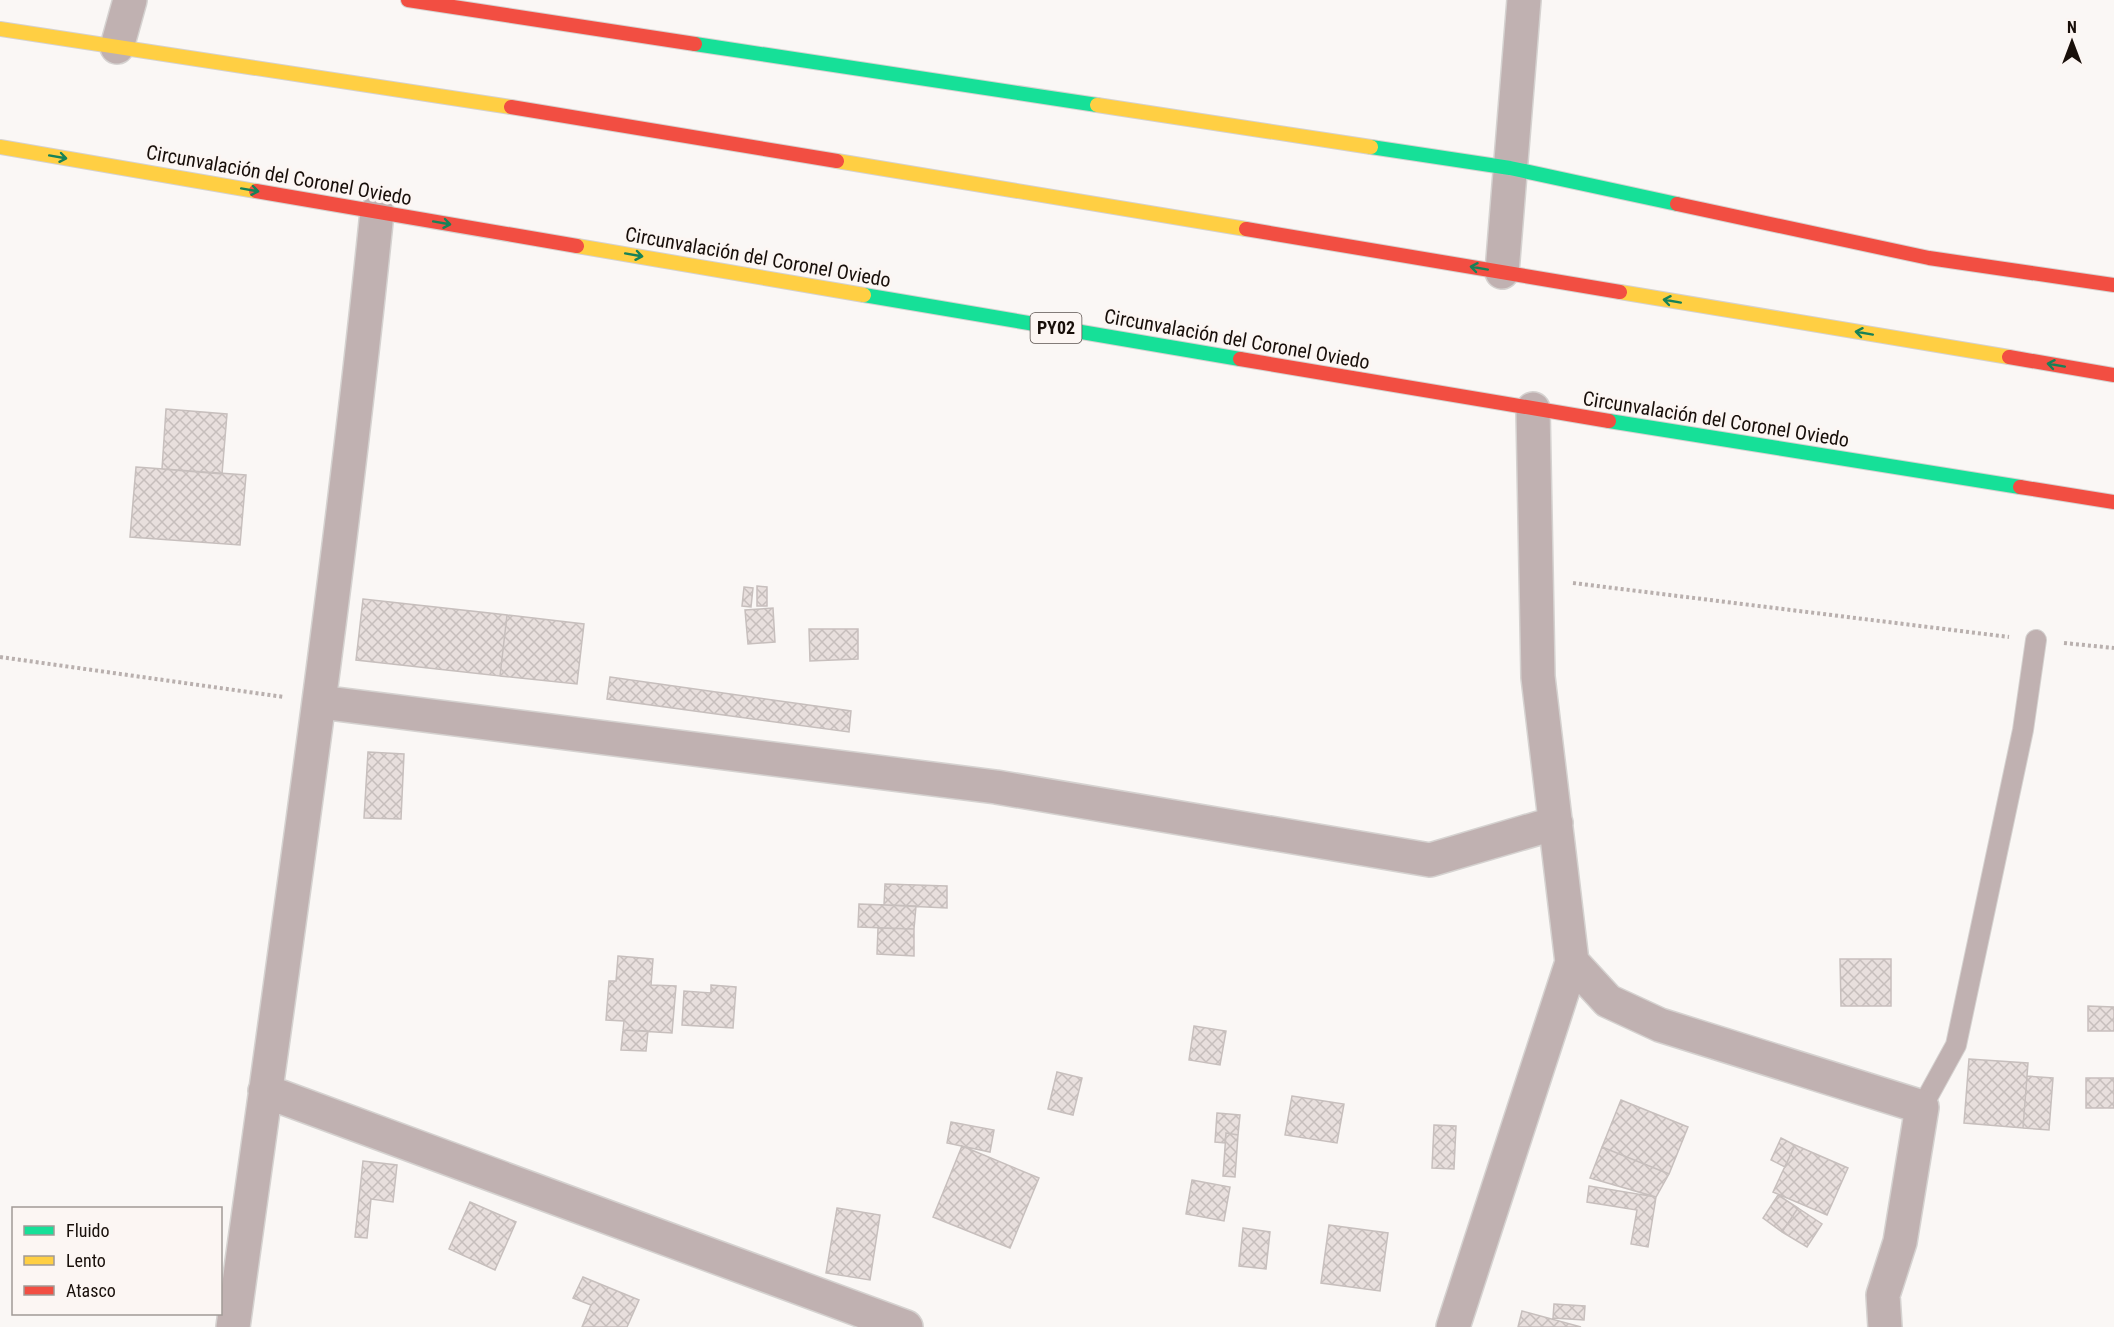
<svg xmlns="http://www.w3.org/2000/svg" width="2114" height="1327" viewBox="0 0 2114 1327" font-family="'Roboto Condensed',sans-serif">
  <defs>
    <pattern id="building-cross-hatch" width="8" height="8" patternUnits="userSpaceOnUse" patternTransform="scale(1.5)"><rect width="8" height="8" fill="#e8dfdd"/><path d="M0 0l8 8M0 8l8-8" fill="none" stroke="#c6bebc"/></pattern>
  </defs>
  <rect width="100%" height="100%" fill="#faf7f5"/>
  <path fill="url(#building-cross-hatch)" stroke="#c7bfbd" stroke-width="1.5" d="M166 409 227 414 222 474 162 469Z
    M136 467 246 475 240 545 130 537Z
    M757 586 767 587V606H757Z
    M744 587 753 588 751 607 742 606Z
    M363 599 507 615 500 676 356 660Z
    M773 608 775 642 748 644 745 610Z
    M507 615 584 624 577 684 500 676Z
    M809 629H858V659L810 661Z
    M610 677 851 711 849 732 607 699Z
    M368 752 404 754 401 819 364 818Z
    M885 884 947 886V908L884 905Z
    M859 904 916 906 914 929 858 927Z
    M878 928 914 929V956L877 954Z
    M618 956 653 959 651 985 676 986 672 1033 623 1030 624 1021 606 1020 609 981H616Z
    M1840 959H1891V1006H1841Z
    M711 985 736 987 733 1028 682 1025 684 991 711 993Z
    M2088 1006 2114 1007V1031H2088Z
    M1194 1026 1226 1031 1220 1065 1189 1060Z
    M623 1030 648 1031 646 1051 621 1050Z
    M1969 1059 2028 1063 2023 1128 1964 1123Z
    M1057 1072 1082 1078 1073 1115 1048 1109Z
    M2027 1076 2053 1078 2049 1130 2023 1128Z
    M2086 1078H2114V1108H2086Z
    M1292 1096 1344 1104 1337 1143 1285 1135Z
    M1621 1100 1688 1127 1669 1174 1602 1147Z
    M1217 1113 1240 1115 1238 1135 1226 1133 1225 1143 1215 1142Z
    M951 1122 994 1130 990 1152 947 1143Z
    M1434 1125 1456 1126 1454 1169 1432 1168Z
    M1226 1133 1238 1135 1235 1177 1223 1176Z
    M1781 1138 1795 1145 1785 1167 1771 1160Z
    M1795 1145 1848 1168 1827 1215 1773 1192Z
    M962 1146 1039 1178 1010 1248 933 1217Z
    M1602 1147 1669 1174 1656 1197 1590 1178Z
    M363 1161 397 1165 393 1202 371 1199 367 1238 355 1237Z
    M1192 1180 1230 1187 1224 1221 1186 1214Z
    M1589 1186 1656 1197 1648 1247 1631 1244 1637 1210 1587 1202Z
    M1778 1195 1798 1208 1782 1232 1763 1218Z
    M470 1202 516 1222 495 1270 449 1249Z
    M837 1208 880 1215 870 1280 826 1273Z
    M1798 1208 1822 1224 1807 1247 1782 1232Z
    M1329 1225 1388 1233 1380 1291 1321 1283Z
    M1243 1228 1270 1232 1266 1269 1239 1266Z
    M583 1277 639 1300 627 1327H582L591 1305 573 1298Z
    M1554 1304 1585 1306 1584 1320 1553 1318Z
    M1522 1311 1581 1327H1518Z"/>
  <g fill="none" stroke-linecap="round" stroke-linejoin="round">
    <g stroke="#d5d2d0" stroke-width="22">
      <path id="lane" d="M1922 1107 1956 1045 2023 730 2036 640"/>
    </g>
    <g stroke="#d5d2d0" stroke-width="36">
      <path id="street" d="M117 47 130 0
        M1502 272 1524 0
        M320 702 996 787 1430 860 1556 823
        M1572 962 1608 1001 1660 1025 1922 1107 1900 1242 1883 1295 1885 1327
        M265 1091 906 1327
        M233 1327C284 955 339 585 377 212
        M1453 1327 1572 962 1538 677 1533 409"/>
    </g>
    <g stroke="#d5d2d0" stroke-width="16">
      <path id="fast" d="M695 44 1097 105
        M1371 147 1510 168 1677 204
        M864 295 1240 359
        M1609 421 2020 487"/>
    </g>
    <g stroke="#d5d2d0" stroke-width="16">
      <path id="slow" d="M0 29 511 107
        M1097 105 1371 147
        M0 147 256 191
        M837 161 1246 229
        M577 246 864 295
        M1620 292 2009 357"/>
    </g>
    <g stroke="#d5d2d0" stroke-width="16">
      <path id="jam" d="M408 0 695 44
        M511 107 837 161
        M256 191 577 246
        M1677 204 1929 258 2114 285
        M1246 229 1620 292
        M2009 357 2114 375
        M1240 359 1609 421
        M2020 487 2114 502"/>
    </g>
    <path stroke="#b9b0ae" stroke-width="4" stroke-dasharray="3 3" stroke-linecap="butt" d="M1573 583 2009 637
      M2064 643 2114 648
      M0 657 284 697"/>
    <use href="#lane" stroke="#c0b1b1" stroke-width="20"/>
    <use href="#street" stroke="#c0b1b1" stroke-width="33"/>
    <use href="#fast" stroke="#16e098" stroke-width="14"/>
    <use href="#slow" stroke="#ffcf43" stroke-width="14"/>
    <use href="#jam" stroke="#f24e42" stroke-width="14"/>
  </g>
  <defs><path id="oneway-shaft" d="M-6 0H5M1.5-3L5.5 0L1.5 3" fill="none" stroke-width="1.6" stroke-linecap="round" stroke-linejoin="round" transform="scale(1.5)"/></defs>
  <g stroke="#178258">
    <use href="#oneway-shaft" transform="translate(58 157) rotate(10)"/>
    <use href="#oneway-shaft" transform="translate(250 190) rotate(10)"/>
    <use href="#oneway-shaft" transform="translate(442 223) rotate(10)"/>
    <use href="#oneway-shaft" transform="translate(634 255) rotate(10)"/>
    <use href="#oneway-shaft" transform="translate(1479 268) rotate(-170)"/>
    <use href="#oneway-shaft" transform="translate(1672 301) rotate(-170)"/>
    <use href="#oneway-shaft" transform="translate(1864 333) rotate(-170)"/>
    <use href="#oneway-shaft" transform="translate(2056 365) rotate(-170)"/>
  </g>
  <g text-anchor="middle" stroke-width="6" stroke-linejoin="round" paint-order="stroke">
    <rect fill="#fcf6f3" stroke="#5c5450" stroke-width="1.5" x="1030.5" y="313" width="51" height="30" rx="4.5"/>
    <g font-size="18" font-weight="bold" fill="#180f0a">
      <text x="1056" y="334">PY02</text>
    </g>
    <g font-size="20" fill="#180f0a" stroke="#fcf6f3">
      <text transform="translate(279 175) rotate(10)" y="7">Circunvalación del Coronel Oviedo</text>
      <text transform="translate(758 257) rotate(10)" y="7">Circunvalación del Coronel Oviedo</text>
      <text transform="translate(1237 339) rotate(10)" y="7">Circunvalación del Coronel Oviedo</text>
      <text transform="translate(1716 419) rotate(9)" y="7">Circunvalación del Coronel Oviedo</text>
    </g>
  </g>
  <rect x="12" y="1207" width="210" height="108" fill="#fcf6f3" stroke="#a19a96" stroke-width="1.5"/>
  <rect x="24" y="1226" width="30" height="9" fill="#16e098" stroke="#a19a96" stroke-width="1.5"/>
  <text x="66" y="1237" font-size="18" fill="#180f0a">Fluido</text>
  <rect x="24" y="1256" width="30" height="9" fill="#ffcf43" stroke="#a19a96" stroke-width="1.5"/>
  <text x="66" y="1267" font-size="18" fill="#180f0a">Lento</text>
  <rect x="24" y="1286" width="30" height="9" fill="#f24e42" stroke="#a19a96" stroke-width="1.5"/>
  <text x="66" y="1297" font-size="18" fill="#180f0a">Atasco</text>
  <g transform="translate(2072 42)" stroke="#fcf6f3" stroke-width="4.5" paint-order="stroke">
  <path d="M0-4.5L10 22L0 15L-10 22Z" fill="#180f0a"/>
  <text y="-9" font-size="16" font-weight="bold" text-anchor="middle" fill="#180f0a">N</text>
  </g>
</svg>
